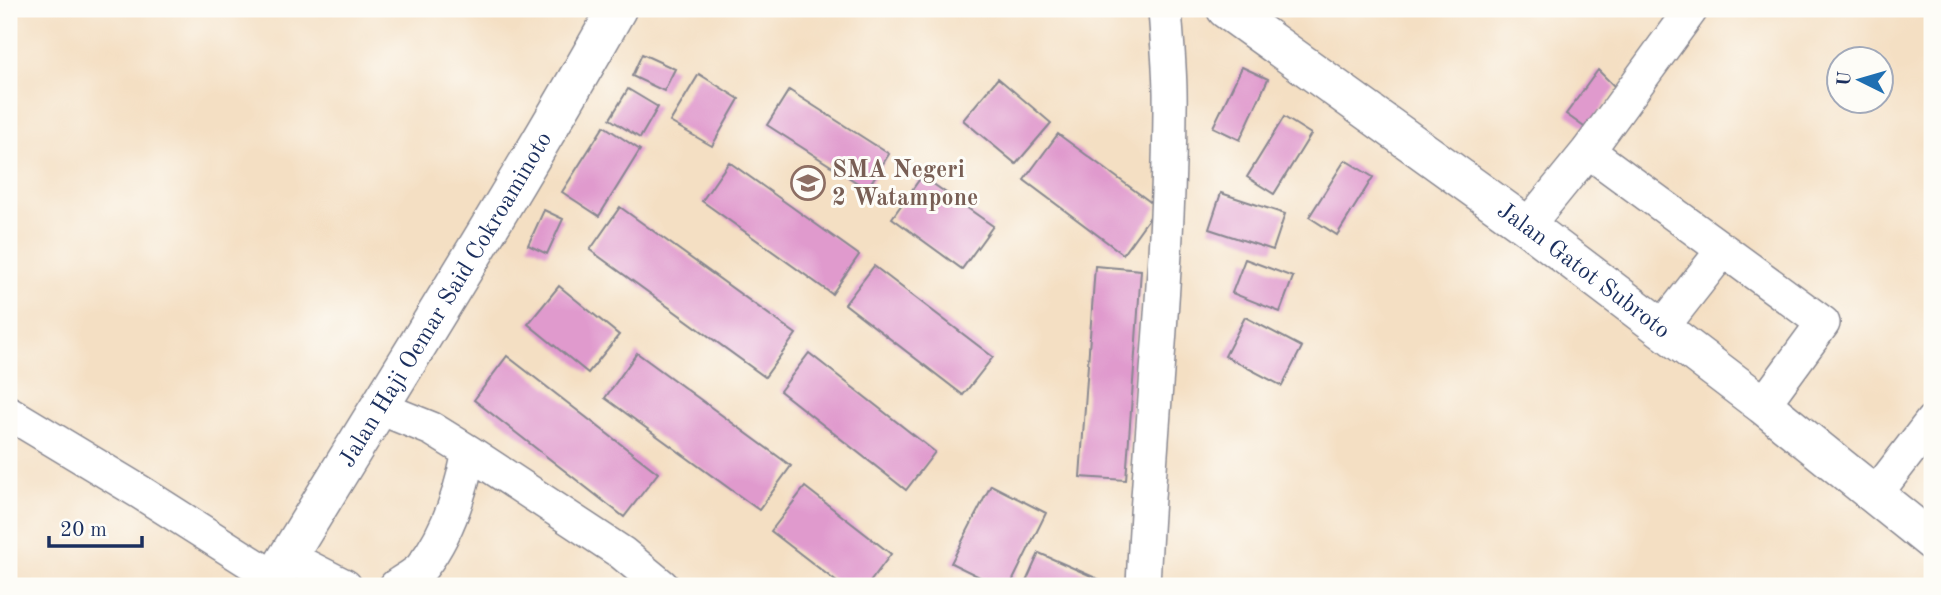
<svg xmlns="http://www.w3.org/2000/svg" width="1941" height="595" viewBox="0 0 1941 595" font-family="'Old Standard TT',serif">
  <rect width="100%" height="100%" fill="#fdfcf7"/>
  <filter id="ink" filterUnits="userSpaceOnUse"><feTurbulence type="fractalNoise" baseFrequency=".0143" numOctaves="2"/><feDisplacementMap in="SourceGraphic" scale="14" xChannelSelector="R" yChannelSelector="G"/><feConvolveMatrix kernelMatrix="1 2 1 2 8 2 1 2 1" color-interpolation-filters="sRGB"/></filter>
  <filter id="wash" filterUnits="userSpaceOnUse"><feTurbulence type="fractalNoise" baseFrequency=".00686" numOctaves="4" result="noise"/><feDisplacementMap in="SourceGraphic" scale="28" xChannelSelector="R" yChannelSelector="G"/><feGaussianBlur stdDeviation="1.57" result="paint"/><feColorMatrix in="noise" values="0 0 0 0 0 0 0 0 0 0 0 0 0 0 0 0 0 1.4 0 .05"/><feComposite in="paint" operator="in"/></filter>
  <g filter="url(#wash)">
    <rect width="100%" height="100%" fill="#f4dfc3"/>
    <g id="blocks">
      <path fill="#e09acd" d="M642 54 675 69 664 91 632 76Z
        M1242 67 1268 79 1240 140 1213 127Z
        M1598 70 1616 88 1587 129 1566 114Z
        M699 74 739 99 712 146 670 122Z
        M998 78 1051 123 1016 164 963 120Z
        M628 89 658 107 640 138 610 119Z
        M789 90 889 154 867 189 767 125Z
        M1284 117 1311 134 1274 194 1247 177Z
        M604 126 640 150 599 216 562 192Z
        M1058 134 1157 207 1123 254 1024 180Z
        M1345 160 1373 177 1337 235 1309 217Z
        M729 162 859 255 832 294 702 201Z
        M922 176 993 226 962 269 892 218Z
        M1221 193 1285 214 1273 250 1209 229Z
        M620 207 796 334 765 377 590 250Z
        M544 210 563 219 547 254 528 245Z
        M1245 259 1293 277 1280 312 1232 293Z
        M874 266 993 357 963 395 845 304Z
        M1095 266 1141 270 1126 480 1080 477Z
        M559 286 619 335 588 373 528 324Z
        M1245 317 1302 347 1282 386 1225 356Z
        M637 353 791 466 759 510 605 398Z
        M809 353 935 452 906 490 780 391Z
        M507 356 658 473 624 517 474 400Z
        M991 485 1046 513 1010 586H998L951 563Z
        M805 487 891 554 867 586H842L771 531Z
        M1039 553 1114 586H1024Z"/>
    </g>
  </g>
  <g filter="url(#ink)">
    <use href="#blocks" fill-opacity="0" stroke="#888790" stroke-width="2"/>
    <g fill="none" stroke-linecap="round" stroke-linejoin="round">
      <g stroke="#888790" stroke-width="36">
        <path id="minor" d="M1588 151 1823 323 1763 405
          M1527 226 1588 151 1690 11
          M1661 329 1723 250
          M380 408 432 429 469 452C461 492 448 534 422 567 415 575 404 580 396 586
          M9 413 140 492 275 578
          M469 452 622 553 662 586
          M1875 495 1932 421
          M288 557 345 586
          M1143 586C1150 427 1169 269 1170 109 1171 76 1167 42 1165 9"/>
      </g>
      <g stroke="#888790" stroke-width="41">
        <g id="highway">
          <path id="s1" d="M1226 9 1527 226 1763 405 1932 541"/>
          <path id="s2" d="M270 586C386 394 507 205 617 9"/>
        </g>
      </g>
      <use href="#minor" stroke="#fff" stroke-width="33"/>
      <use href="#highway" stroke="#fff" stroke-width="38"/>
    </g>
  </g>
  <defs>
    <g id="school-ring" transform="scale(1.75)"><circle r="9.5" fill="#fdfcf7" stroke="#8d6e63" stroke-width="1.5"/><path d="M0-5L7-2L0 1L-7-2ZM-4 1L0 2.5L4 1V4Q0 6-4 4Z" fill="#8d6e63"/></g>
  </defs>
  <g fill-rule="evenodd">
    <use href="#school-ring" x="808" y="183"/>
  </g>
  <g text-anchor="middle" stroke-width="6" stroke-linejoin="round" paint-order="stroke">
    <g font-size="24" font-weight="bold" fill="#785e54" stroke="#fdfcf7" text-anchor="start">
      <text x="832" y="177">SMA Negeri<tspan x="832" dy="28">2 Watampone</tspan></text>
    </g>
    <g font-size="24" fill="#1b2f5e" stroke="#fdfcf7">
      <text dy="8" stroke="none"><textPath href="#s1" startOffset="443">Jalan Gatot Subroto</textPath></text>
      <text dy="8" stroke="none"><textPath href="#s2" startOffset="336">Jalan Haji Oemar Said Cokroaminoto</textPath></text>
    </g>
  </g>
  <rect width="1941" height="595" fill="none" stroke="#fdfcf7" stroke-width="35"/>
  <g transform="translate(1860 80) rotate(275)"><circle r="33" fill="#fdfcf7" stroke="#a3aaba" stroke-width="2"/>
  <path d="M0-5L12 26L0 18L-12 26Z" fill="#1f6fb2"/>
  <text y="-10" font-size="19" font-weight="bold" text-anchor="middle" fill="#1b2f5e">U</text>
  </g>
  <path d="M49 536v10h93v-10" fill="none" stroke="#1b2f5e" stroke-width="3.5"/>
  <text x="60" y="536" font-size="21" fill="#1b2f5e" stroke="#fdfcf7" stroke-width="5" paint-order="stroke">20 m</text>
</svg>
